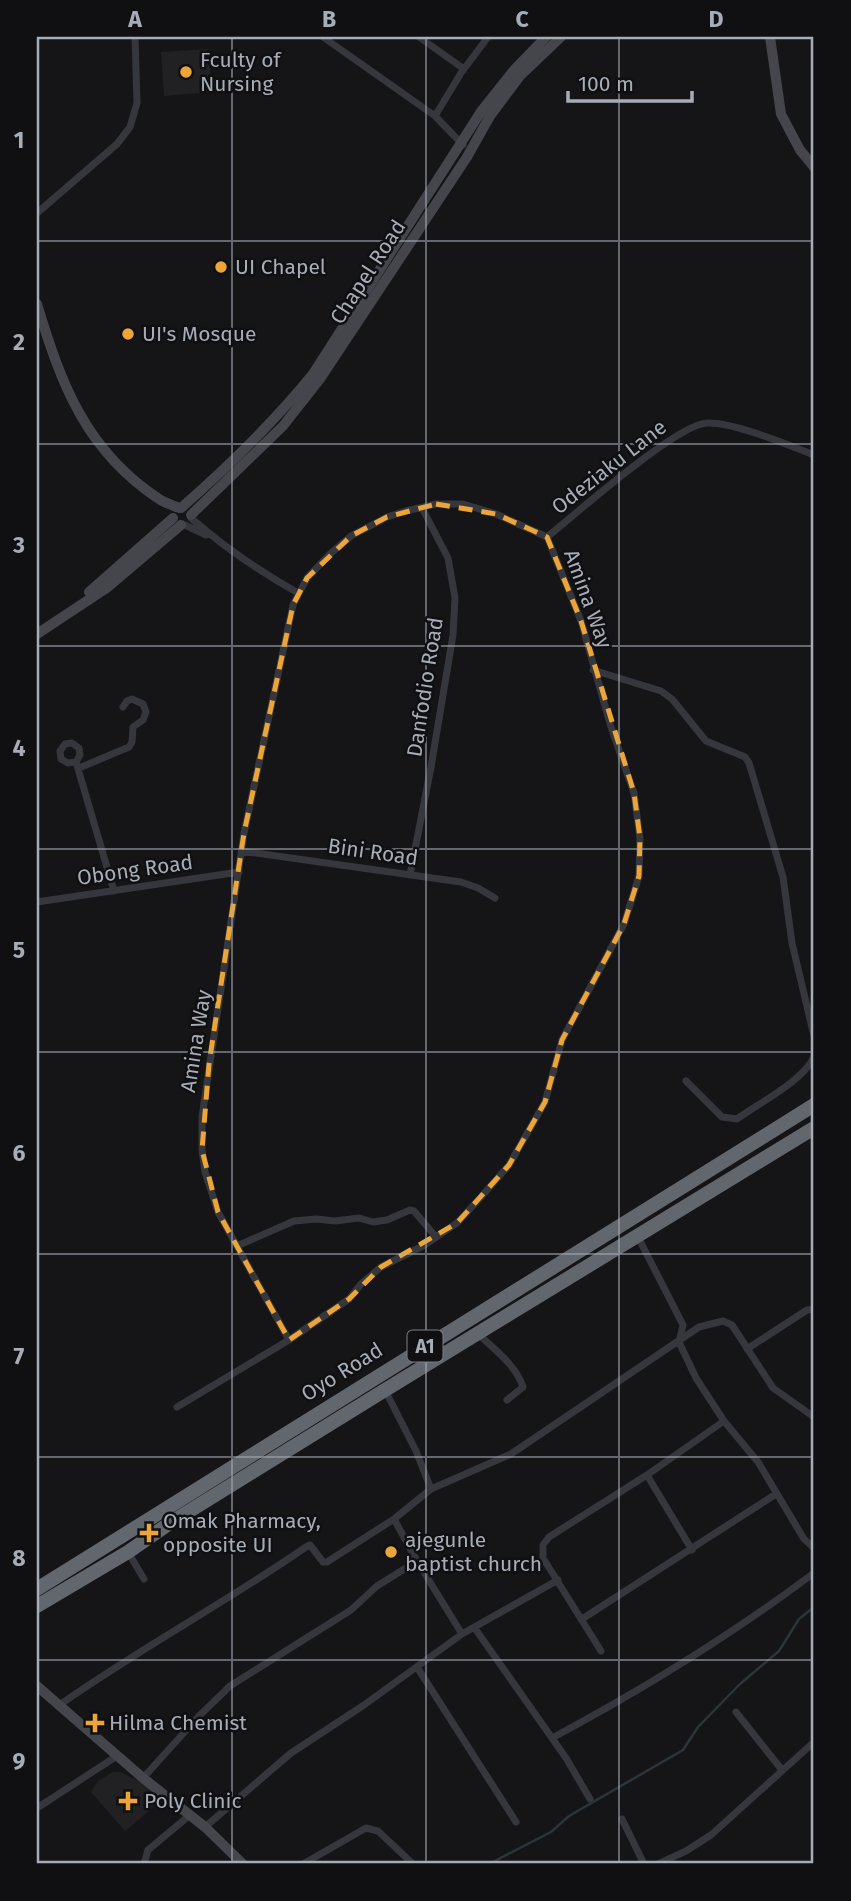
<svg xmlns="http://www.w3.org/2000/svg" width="851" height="1901" viewBox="0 0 851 1901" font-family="'Fira Sans',sans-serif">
  <rect width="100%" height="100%" fill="#151517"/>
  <path fill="#212124" d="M208 49 212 92 164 96 161 52Z
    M113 1772H120L148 1785 162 1795 149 1811 125 1831 91 1792 98 1781Z"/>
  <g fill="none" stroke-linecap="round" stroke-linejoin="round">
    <path stroke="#2b353a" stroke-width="2.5" d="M489 1864 551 1832 569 1816 683 1750 698 1727 740 1684 779 1651 799 1619 814 1607"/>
    <path stroke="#36373c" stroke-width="7" d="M323 37 435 116 463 145
      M419 37 464 69
      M435 116 461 73 488 37
      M37 213 117 144 130 127 137 103 135 37
      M191 518C224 547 259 571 298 593
      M185 525 206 535
      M547 537C576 514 677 424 707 423 734 422 788 445 814 455
      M593 670 661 691 672 699 706 741 745 757 749 763 783 877 792 943 814 1036
      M76 762 68 763 61 759 60 751 65 744 72 743 79 748 80 755 76 762 114 891
      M79 768 129 747 132 742 133 727 143 720 146 712 143 704 132 699 127 701 123 707
      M241 851 461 882 478 888 495 898
      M410 875 431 767 453 635 455 598 448 558 422 508
      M37 902 239 872
      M686 1081 722 1117 737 1119C759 1103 803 1081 814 1057
      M637 1235 683 1325 679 1342 696 1378 724 1421 758 1462 804 1539 814 1548
      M237 1246 294 1221 316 1219 335 1221 359 1218 373 1222 387 1220 410 1210 414 1211 436 1237
      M478 1334C494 1349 516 1365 523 1387L507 1400
      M747 1349 807 1310 814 1309
      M385 1390 416 1451 431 1489
      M177 1407 289 1340 349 1299 361 1284 381 1267 423 1246 457 1223 480 1198 509 1165 545 1102 562 1040 624 924 639 876 640 838 634 793 611 727 581 621 547 537 496 514 463 504H436L406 511 387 517 351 536 330 554 307 578 293 605 244 833 202 1117V1150L205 1172 218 1212 289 1340
      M647 1475 692 1550
      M394 1519 417 1561 462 1634
      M128 1552 144 1579
      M582 1619 776 1494
      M474 1627 566 1758 590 1799
      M601 1651 543 1558V1545L549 1537 647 1475 724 1421
      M417 1667 516 1822
      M58 1706C139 1649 225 1603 306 1547L310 1545 323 1562H327L394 1519 431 1489 511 1454 699 1327 723 1321 732 1325 773 1388 814 1417
      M736 1712 782 1770
      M552 1738C644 1689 731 1635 814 1573
      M143 1778 199 1716 230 1686 351 1610 377 1586 417 1561
      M37 1808 117 1756
      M622 1819 644 1864
      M205 1827 291 1753 364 1705 462 1634 558 1580
      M144 1864 148 1850 190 1815
      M303 1864 366 1828 378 1831 413 1864
      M658 1864 686 1851 711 1835 814 1742"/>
    <path stroke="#44464c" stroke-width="10" d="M770 37 781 114 800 150 814 167
      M37 304C61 384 86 451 159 499 165 503 172 505 179 508
      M181 508C229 466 273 423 313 374L482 110 514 70 546 37
      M191 515 283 426 320 379 467 157 490 116 520 76 561 37
      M89 592 173 518
      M37 634 108 587 181 525
      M37 1686 143 1778 205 1827 243 1864"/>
    <path stroke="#62666d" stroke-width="14" d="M37 1589 814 1105
      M37 1606 128 1552 170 1523 385 1390 814 1128"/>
  </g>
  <path fill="none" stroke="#eda537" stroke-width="5" stroke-dasharray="14 9" stroke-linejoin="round" d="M436 504 496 514 547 537 581 621 634 793 640 838 639 876 624 924 562 1040 545 1102 509 1165 457 1223 381 1267 349 1299 289 1340 218 1212 202 1150 209 1064 244 833 293 605 307 578 351 536 387 517Z"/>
  <path fill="none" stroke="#a7adb7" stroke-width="2" stroke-opacity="0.55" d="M232 37V1864M426 37V1864M619 37V1864M37 241H814M37 444H814M37 646H814M37 849H814M37 1052H814M37 1254H814M37 1457H814M37 1660H814"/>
  <g fill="#eda537" stroke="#101012" stroke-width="2.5">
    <circle cx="186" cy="72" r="7"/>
    <circle cx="221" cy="267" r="7"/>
    <circle cx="128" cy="334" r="7"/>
    <path d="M145.5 1522.5h7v7h7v7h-7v7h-7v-7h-7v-7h7z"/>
    <circle cx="391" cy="1552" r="7"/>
    <path d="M91.5 1712.5h7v7h7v7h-7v7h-7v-7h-7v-7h7z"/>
    <path d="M124.5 1790.5h7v7h7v7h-7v7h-7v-7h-7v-7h7z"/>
  </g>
  <g text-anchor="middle" stroke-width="5" stroke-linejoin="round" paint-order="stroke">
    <rect fill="#101012" stroke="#7a7e86" stroke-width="2" x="407.5" y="1330.5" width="35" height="31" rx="5"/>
    <g font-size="19" font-weight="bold" fill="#a7adb7">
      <text x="425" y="1353">A1</text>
    </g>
    <g font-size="21" fill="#a7adb7" stroke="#101012" text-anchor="start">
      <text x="200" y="67">Fculty of<tspan x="200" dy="24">Nursing</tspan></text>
      <text x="235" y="274">UI Chapel</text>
      <text x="142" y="341">UI's Mosque</text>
      <text x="163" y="1528">Omak Pharmacy,<tspan x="163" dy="24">opposite UI</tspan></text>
      <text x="405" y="1547">ajegunle<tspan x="405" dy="24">baptist church</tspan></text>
      <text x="109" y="1730">Hilma Chemist</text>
      <text x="144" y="1808">Poly Clinic</text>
    </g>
    <g font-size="21" fill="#a7adb7" stroke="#101012">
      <text transform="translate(368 272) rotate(-57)" y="7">Chapel Road</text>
      <text transform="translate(609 467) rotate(-38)" y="7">Odeziaku Lane</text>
      <text transform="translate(588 599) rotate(70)" y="7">Amina Way</text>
      <text transform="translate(425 687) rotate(-81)" y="7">Danfodio Road</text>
      <text transform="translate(373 852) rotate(8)" y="7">Bini Road</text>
      <text transform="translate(135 870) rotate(-8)" y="7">Obong Road</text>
      <text transform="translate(196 1041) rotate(-81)" y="7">Amina Way</text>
      <text transform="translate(342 1372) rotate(-32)" y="7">Oyo Road</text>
    </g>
  </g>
  <rect width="851" height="1901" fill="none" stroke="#101012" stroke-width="77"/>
  <path d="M568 91v10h124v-10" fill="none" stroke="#a7adb7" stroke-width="3.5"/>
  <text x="578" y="91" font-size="21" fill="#a7adb7" stroke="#101012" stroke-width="5" paint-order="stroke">100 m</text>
  <rect x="38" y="38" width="774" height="1824" fill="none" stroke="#a7adb7" stroke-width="2.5"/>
  <g font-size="23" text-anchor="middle" font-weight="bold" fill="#a7adb7">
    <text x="135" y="27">A</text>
    <text x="329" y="27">B</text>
    <text x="522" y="27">C</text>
    <text x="716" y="27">D</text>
    <text x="19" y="148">1</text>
    <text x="19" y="350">2</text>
    <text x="19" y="553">3</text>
    <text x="19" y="756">4</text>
    <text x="19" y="958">5</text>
    <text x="19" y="1161">6</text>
    <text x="19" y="1364">7</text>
    <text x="19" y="1566">8</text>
    <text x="19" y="1769">9</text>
  </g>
</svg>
